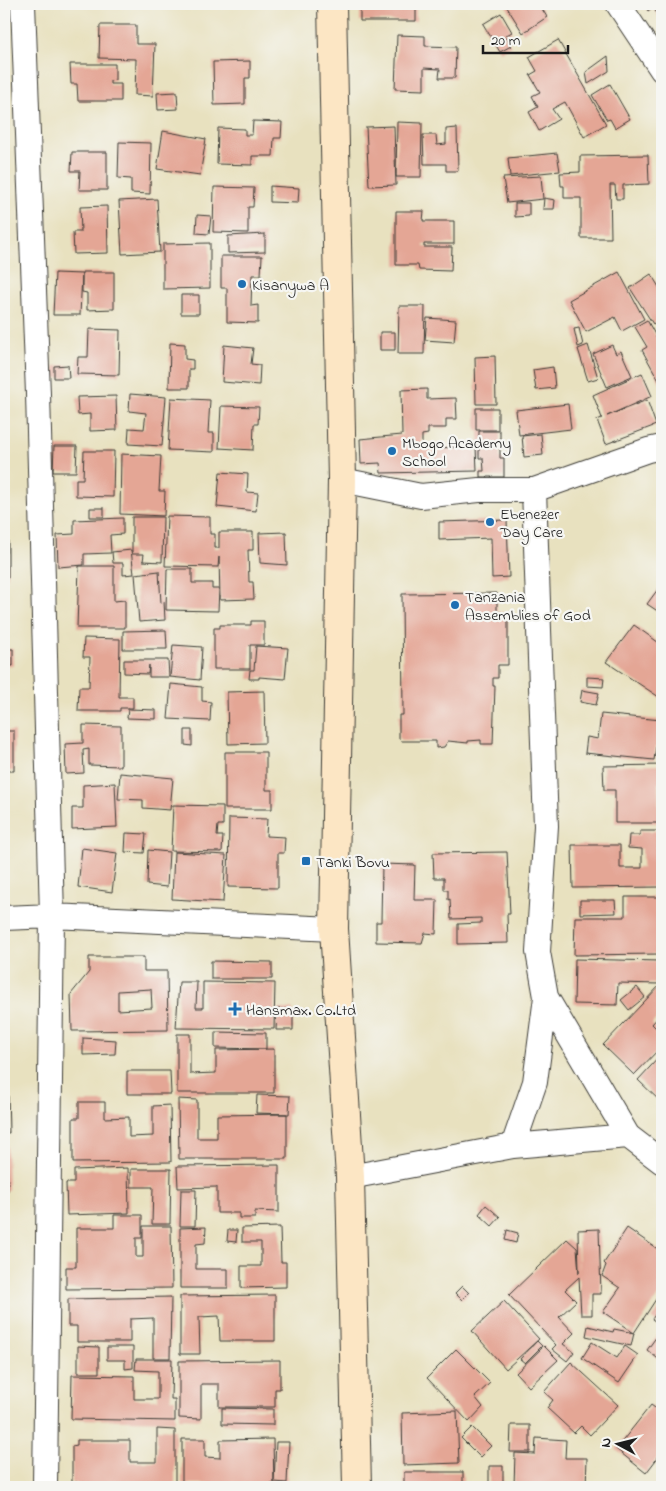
<svg xmlns="http://www.w3.org/2000/svg" width="666" height="1491" viewBox="0 0 666 1491" font-family="'Indie Flower',sans-serif">
  <rect width="100%" height="100%" fill="#f6f6f2"/>
  <filter id="ink" filterUnits="userSpaceOnUse"><feTurbulence type="fractalNoise" baseFrequency=".02" numOctaves="2"/><feDisplacementMap in="SourceGraphic" scale="10" xChannelSelector="R" yChannelSelector="G"/><feConvolveMatrix kernelMatrix="1 2 1 2 8 2 1 2 1" color-interpolation-filters="sRGB"/></filter>
  <filter id="wash" filterUnits="userSpaceOnUse"><feTurbulence type="fractalNoise" baseFrequency=".0096" numOctaves="4" result="noise"/><feDisplacementMap in="SourceGraphic" scale="20" xChannelSelector="R" yChannelSelector="G"/><feGaussianBlur stdDeviation="1.12" result="paint"/><feColorMatrix in="noise" values="0 0 0 0 0 0 0 0 0 0 0 0 0 0 0 0 0 1.4 0 .05"/><feComposite in="paint" operator="in"/></filter>
  <g filter="url(#wash)">
    <rect width="100%" height="100%" fill="#e8e1bf"/>
    <g id="blocks">
      <path fill="#e4a695" fill-rule="evenodd" d="M360 4H416V21H360Z
        M505 4H539L547 17 523 33Z
        M644 4H662V22L653 7 648 11Z
        M501 13 512 32 505 36 511 46 500 52 483 24Z
        M100 25H136V44H155L153 96 135 95 136 59 99 58Z
        M397 35 425 36V46L456 47 455 78H439L440 69 424 68V90L395 89Z
        M558 40 606 124 584 137 565 102 552 109 559 119 539 131 529 112 538 107 532 96 540 92 530 75 537 71 529 57Z
        M608 56 609 71 588 84 586 72Z
        M250 61V78H245V104L214 105 213 62Z
        M70 64H115V80L110 81V84H121V101H78L77 84H71Z
        M610 84 630 119 615 128 610 119 607 120 592 95Z
        M177 92 178 109 158 110 157 93Z
        M253 121 282 122 281 138H274L273 156H252V165L217 164 218 128 245 129V135H252Z
        M397 122 422 123 421 177H396Z
        M394 126 396 185 369 186 366 127Z
        M457 128 458 171H446V164H424L423 135H436L437 145 446 144V129Z
        M163 131 206 139 200 175 157 169Z
        M119 142 151 143 150 194 131 193V179L118 178Z
        M72 152H107V190H79L80 171H71Z
        M557 153 560 171 510 176 508 158Z
        M648 155 649 184 623 185V199H616L615 185H610L611 238H581V198H564V186H561L560 173 580 172V156Z
        M541 176 543 199 507 203 503 178Z
        M270 186 299 188 298 203 270 202Z
        M214 187 254 188 253 207H248V233L213 232Z
        M544 198 555 200 554 209H543Z
        M157 199 160 252 122 254 119 201Z
        M515 203H529V216L515 217Z
        M107 206 108 253 74 254 73 232H81L80 207Z
        M396 211H424L423 221H454V244H424V247H452L451 271 419 270 418 265H396Z
        M197 215 211 216 209 234 196 233Z
        M265 234V252L228 253V236Z
        M210 243V288L163 289V244Z
        M221 256H262L261 275H252L251 306 258 305V323L227 322V288H221Z
        M82 272H114V309L87 310V293L82 292Z
        M619 272 644 319 622 331 615 317 586 332 569 300Z
        M55 273 82 274 80 315H53Z
        M651 274 662 292V308L657 312 661 319 653 324 630 288Z
        M181 295H199V314H181Z
        M399 306H425L424 354H398Z
        M427 318 456 320 454 342 425 340Z
        M647 320 658 340 662 339V386L642 350 647 347 635 327Z
        M579 328 583 345 578 347 574 329Z
        M89 329 120 330 119 375 77 374 78 357H88Z
        M380 332H395V350H380Z
        M170 343 185 344V359L193 360V369H189V388H169Z
        M224 345 253 348 251 364 260 365 259 385 222 382Z
        M588 345 598 378 588 381 578 349Z
        M612 345 616 354 621 351 632 376 607 387 593 354Z
        M495 356 496 404H476L475 357Z
        M68 365 69 378H54V366Z
        M553 367 555 388 536 390 533 370Z
        M642 373 652 396 607 416 647 400 656 425 606 444 597 420 602 418 593 395Z
        M427 389V399L456 398 457 419H446V428H428V434L422 435V448L476 447 477 471 381 473 380 463 361 464 360 439 402 435 401 390Z
        M130 394 166 397 162 446 128 444 129 428 144 429 146 413 129 411Z
        M116 396 117 430 90 431V414L78 415 77 397Z
        M171 398 210 400 208 433H214V452L168 450Z
        M568 404 571 429 519 435 516 410Z
        M221 406 259 407 258 424H254L253 450 219 448Z
        M476 408H498V430H476Z
        M479 431H500V458H504V477H480V471H484L483 458H479Z
        M541 434 543 455 524 457 522 436Z
        M54 446H77L76 472H53Z
        M84 451H114L113 497 76 496V479H83Z
        M121 454 161 456 159 491H165L164 516 120 514Z
        M220 472 248 474 247 492 258 493 256 511 217 507Z
        M90 508H104V517H90Z
        M167 516 210 517V534H215V548H219V532H253V550H248L249 582H253L254 599 220 600 219 557 218 567 165 566Z
        M132 517H163L162 562 143 561 144 554H132Z
        M123 518V534L110 535 111 553 84 554V565L58 567 57 535 74 534V520Z
        M507 520 509 577 492 578 491 538 439 540V522Z
        M4 527H8V577H4Z
        M286 532 287 565 260 563 259 533Z
        M131 550 134 574 123 575V563H113L112 552Z
        M79 566H114V601L125 600V628H77Z
        M167 569H192V583H212V589H219L218 611 166 610Z
        M159 571 161 603 164 602 165 620 139 622 135 574Z
        M661 585 662 586V614L647 604Z
        M497 593V612L508 613V665H498V678H493V686H495L493 744H481V740L468 741V743L448 741 444 747 436 748V741H401L399 739V715H403L402 594Z
        M251 621H264V645H250V669H214V628H220V625H251Z
        M634 625 662 645V699L606 662Z
        M166 630 167 649H123V631Z
        M84 638 120 639 119 697H133V708H120V711H78L79 687H89L90 657H83Z
        M173 645 202 647 200 680 170 677Z
        M256 646 288 648 285 679 259 677V679H249L250 670H254Z
        M4 649H13V666L4 665Z
        M124 660H168L169 677H149V665L148 674 124 673Z
        M587 677 604 678 603 687 587 686Z
        M171 684 202 687V701L211 702 210 721 168 719Z
        M582 690 599 693 596 705 580 702Z
        M264 691 265 743 228 744 227 692Z
        M128 709 156 710V719L127 718Z
        M601 714 661 720 658 747H656L654 760 585 753 587 737 598 739Z
        M83 725 121 726V766L89 765V749L83 750 84 773 66 774 65 744 83 743Z
        M185 730H192V746L185 745Z
        M4 731H14V771H4Z
        M225 752H266V790H272V809H225Z
        M662 765V802L659 801 660 783H658L659 823H615V790H604L603 766Z
        M120 773 173 778 170 810 143 808V800L118 799Z
        M115 783 117 827 72 829V808H83V785Z
        M173 805 223 806V825H218L217 836H223L222 852 171 851Z
        M229 818 267 819 266 836 285 837 284 853H278V888L228 887Z
        M640 831H661L662 887 573 888 572 845H620V868H642V849L628 848 629 835H640Z
        M126 833 146 834 144 853 125 852Z
        M82 848 117 853 112 892 78 887Z
        M148 850 169 852 167 887 147 885Z
        M174 852 226 855 223 902 172 899Z
        M507 852 510 914H507L508 943 458 944V924L481 923V918L451 919 450 899 448 900V890H444V878H434L433 853Z
        M382 864 415 865 414 900H437L436 934 425 933 422 943 376 942V922H381Z
        M625 897H662L661 954 574 955 575 917H625Z
        M580 900H615L616 913 580 914Z
        M89 957H144V971H167L168 1030 72 1031 71 994 89 972ZM151 989 152 1008 118 1010V991Z
        M575 959 659 961V984L618 983 617 1005 574 1004Z
        M211 961 272 962V979H211Z
        M179 982H197L196 1008H203V982L275 983 274 1029 176 1028Z
        M662 983V1016L661 1014 652 1024 662 1034V1046L634 1075 603 1045Z
        M637 987 645 997 629 1010 621 1000Z
        M277 1009H293V1030H276Z
        M215 1032 266 1033V1049L215 1048Z
        M177 1034H190V1074L216 1073V1050L274 1049V1093H177Z
        M83 1038 116 1040 115 1054 83 1055Z
        M662 1054V1103L638 1080Z
        M127 1071H170L171 1094H127Z
        M4 1089H8L9 1133H4Z
        M257 1095 290 1096 289 1114 256 1113Z
        M178 1099 197 1100V1138H217V1115L287 1114V1159H179Z
        M79 1102H105V1118L129 1117V1137L153 1136V1106L170 1105 171 1162 73 1163V1118H79Z
        M7 1142 8 1191H4V1143Z
        M279 1165V1212L255 1211V1218H239V1213H217V1187L178 1188 177 1166Z
        M128 1168 129 1213 67 1215 66 1183H74V1170Z
        M131 1169H171L170 1224H152L153 1187H131Z
        M181 1190H196L195 1226H180Z
        M486 1205 500 1217 492 1226 479 1214Z
        M114 1215H142V1238H136V1257H143V1226H171L172 1288 66 1289V1267H76V1228H114Z
        M206 1227 205 1243 196 1244V1269H228V1288H180V1228Z
        M280 1227 281 1262H286V1287L241 1288V1266H261V1242H242V1228Z
        M627 1228 662 1252V1290L634 1333 631 1346 586 1336 588 1326 613 1332 614 1329 634 1333 603 1312 620 1288 602 1276 606 1265 604 1263Z
        M599 1229 601 1294H592V1315H581L579 1277 565 1290 576 1301 559 1317 574 1333 563 1344 574 1352 567 1361 552 1349 556 1345 509 1295 567 1239 577 1248 579 1273 578 1230Z
        M228 1230H237L236 1242 227 1241Z
        M507 1230 518 1233 516 1243 505 1240Z
        M462 1286 469 1293 462 1300 455 1293Z
        M275 1295V1341H220L219 1316 199 1317 200 1354H180V1296Z
        M171 1297 170 1358H153V1318L130 1319V1342H77V1326H68V1299Z
        M504 1301 539 1339 506 1369 472 1331Z
        M662 1305V1326L652 1319Z
        M662 1329V1362L647 1350Z
        M537 1341 542 1346 525 1363 520 1359Z
        M592 1342 617 1358 625 1346 638 1355 619 1383 582 1358Z
        M78 1346 99 1347V1373H78Z
        M544 1346 558 1360 529 1387 516 1373Z
        M107 1347H133V1368L125 1369V1360H107Z
        M456 1349 490 1383 475 1397 483 1407 469 1422 427 1378Z
        M136 1359H172L171 1399H175V1421L71 1419 72 1375 134 1376V1399H158V1371L135 1370Z
        M280 1360V1389H275V1407H219V1384H201V1419L179 1418V1361Z
        M571 1362 618 1405 590 1435 581 1426 574 1433 547 1408 553 1400 544 1392Z
        M651 1405 662 1413V1452L646 1473 616 1449Z
        M222 1408 273 1409V1425L222 1424Z
        M457 1411 459 1463 403 1465 402 1413Z
        M511 1425H530V1452H510Z
        M472 1427 491 1446 480 1457 461 1438Z
        M157 1429 175 1430V1485H77V1482L72 1483V1446L77 1445V1440H130V1462H157Z
        M536 1438 566 1440 565 1458H587L586 1487 514 1486 515 1453 535 1454Z
        M182 1439H205V1457L220 1458V1440L273 1439 274 1484H182Z
        M276 1442H289L287 1483 274 1482Z
        M489 1466H503V1487H489Z
        M404 1472H463V1487H404Z"/>
    </g>
  </g>
  <g filter="url(#ink)">
    <use href="#blocks" fill-opacity="0" stroke="#3b3a34" stroke-width="1"/>
    <g fill="none" stroke-linecap="round" stroke-linejoin="round">
      <g stroke="#3b3a34" stroke-width="26">
        <path id="street" d="M23 4 38 394 52 916 45 1487
          M618 4 662 70
          M342 480 421 496 479 490H534L648 450 662 447
          M4 918 52 916 334 929
          M546 997 628 1136
          M513 1146 628 1136 662 1162
          M350 1177 513 1146 535 1082 546 997 538 952 546 826 534 490"/>
      </g>
      <g stroke="#3b3a34" stroke-width="30">
        <path id="secondary" d="M332 4 342 480 334 929 350 1177 357 1487"/>
      </g>
      <use href="#street" stroke="#fff" stroke-width="24"/>
      <use href="#secondary" stroke="#fce6c4" stroke-width="28"/>
    </g>
  </g>
  <g fill="#1f6fb2" stroke="#f6f6f2" stroke-width="2">
    <circle cx="242" cy="284" r="5"/>
    <circle cx="392" cy="451" r="5"/>
    <circle cx="490" cy="522" r="5"/>
    <circle cx="455" cy="605" r="5"/>
    <rect x="301" y="856" width="10" height="10" rx="2.5"/>
    <path d="M232.5 1001.5h5v5h5v5h-5v5h-5v-5h-5v-5h5z"/>
  </g>
  <g text-anchor="middle" stroke-width="4.5" stroke-linejoin="round" paint-order="stroke">
    <g font-size="16" fill="#1c1c1c" stroke="#f6f6f2" text-anchor="start">
      <text x="252" y="290">Kisanywa A</text>
      <text x="402" y="448">Mbogo Academy<tspan x="402" dy="18">School</tspan></text>
      <text x="500" y="519">Ebenezer<tspan x="500" dy="18">Day Care</tspan></text>
      <text x="465" y="602">Tanzania<tspan x="465" dy="18">Assemblies of God</tspan></text>
      <text x="316" y="867">Tanki Bovu</text>
      <text x="246" y="1015">Hansmax. Co.Ltd</text>
    </g>
  </g>
  <rect width="666" height="1491" fill="none" stroke="#f6f6f2" stroke-width="20"/>
  <g transform="translate(618 1444) rotate(277)" stroke="#f6f6f2" stroke-width="4" paint-order="stroke">
  <path d="M0-4L9 19L0 12L-9 19Z" fill="#1c1c1c"/>
  <text y="-8" font-size="14" font-weight="bold" text-anchor="middle" fill="#1c1c1c">N</text>
  </g>
  <path d="M483 45v8h85v-8" fill="none" stroke="#1c1c1c" stroke-width="2.5"/>
  <text x="491" y="45" font-size="15" fill="#1c1c1c" stroke="#f6f6f2" stroke-width="4" paint-order="stroke">20 m</text>
</svg>
